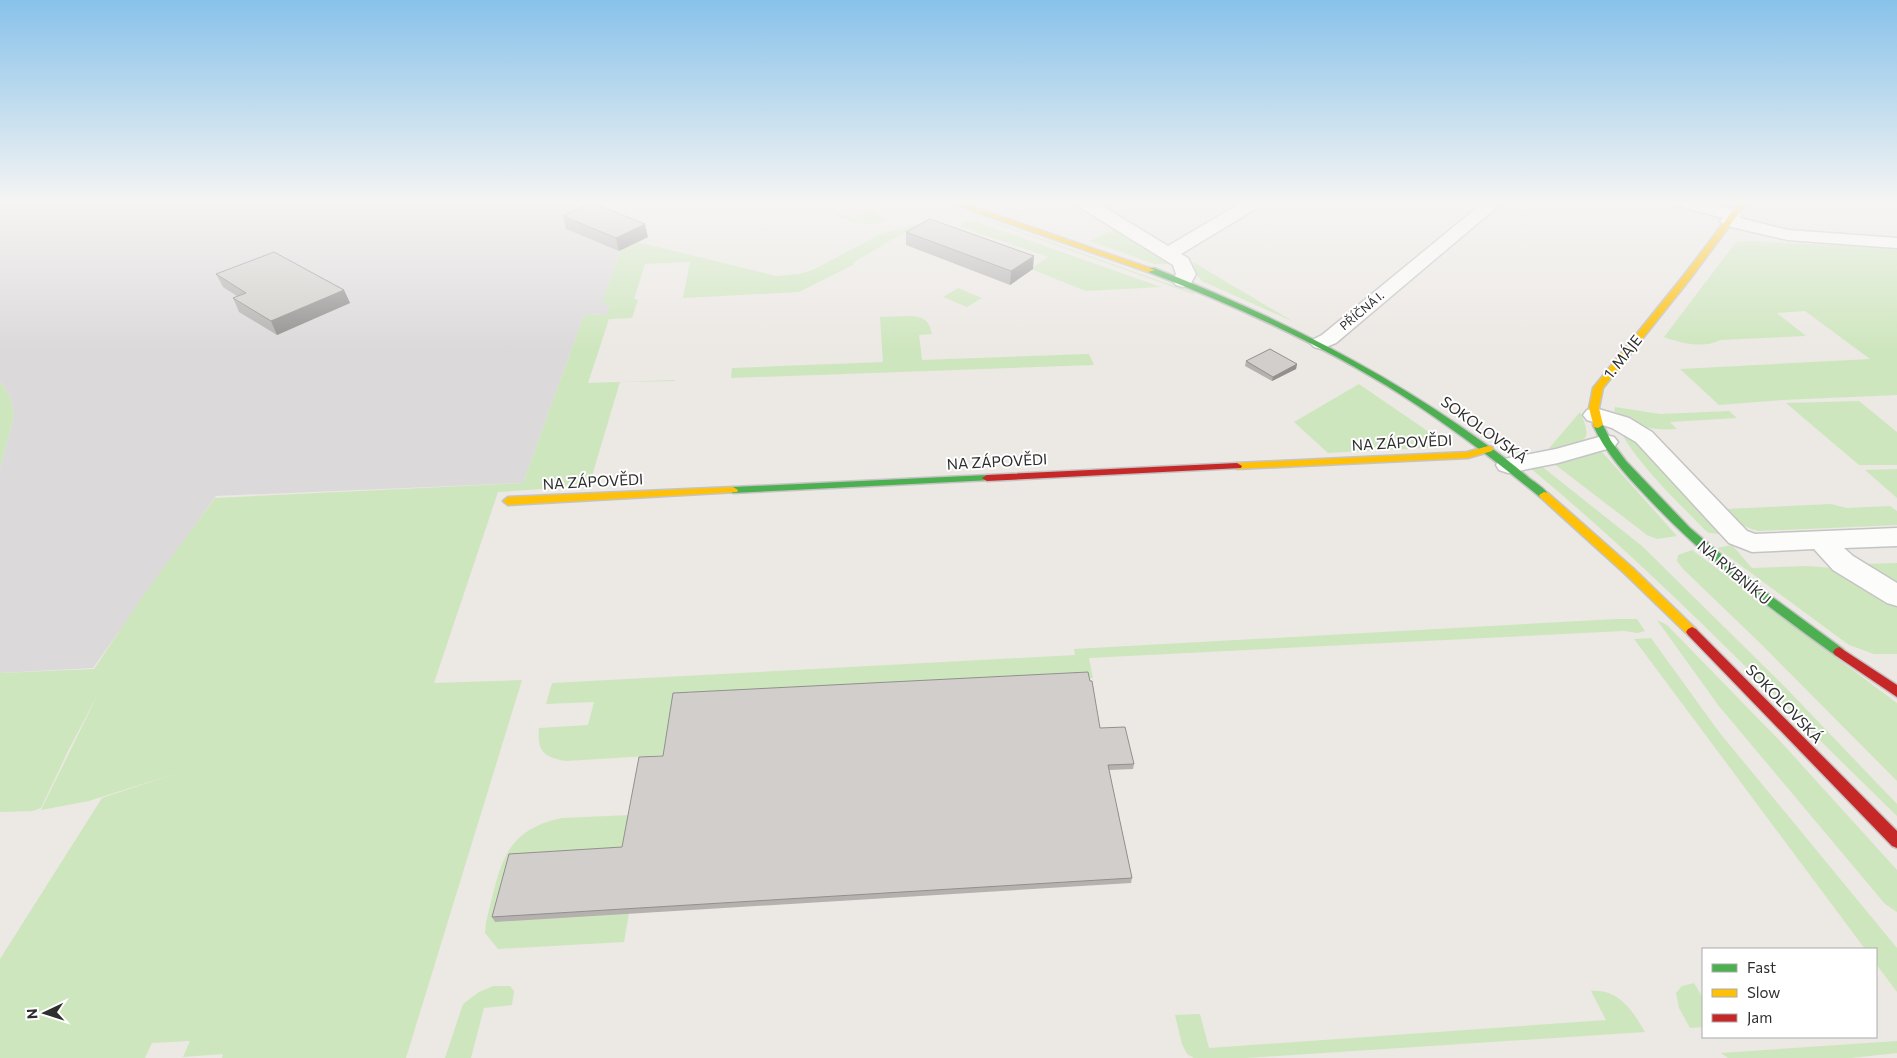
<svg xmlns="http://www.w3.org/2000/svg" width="1897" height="1058" viewBox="0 0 1897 1058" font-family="Commissioner,sans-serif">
  <rect width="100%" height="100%" fill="#ece8e4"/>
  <path fill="#dcd9db" d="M0 201H618L590 214 648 237 619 252 603 302 610 304 607 314 584 315 523 483 216 496 93 668 0 673V469L14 415 10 397 0 381Z"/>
  <path fill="#cee6be" d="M825 207 855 218 870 211 889 219C866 231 844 218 822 209Z
    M985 220H988L1195 293 1193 294Z
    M974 221 1161 287 1086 291 1031 269 1048 257 961 227 962 222Z
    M921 223 854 262 853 265 799 292 683 298 690 262 645 264 634 299 638 300 632 318 609 319 588 383 675 380V381L620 382 589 486 498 492 434 683 522 680 406 1058H222L223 1054 183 1057 190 1041 152 1043 145 1058H0V959L102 798 177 773 89 801 41 810 100 690 68 751 41 808 33 811 0 812V673L94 669 145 593 215 498 523 483 584 315 607 314 610 304 602 303 620 251 638 242 776 276 799 274 813 270 880 234Z
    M1115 229 1168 261 1167 264H1154L1090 241Z
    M1746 241 1897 248V395L1782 400 1719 405 1680 369 1870 359 1805 311 1777 313 1806 336 1720 340C1705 349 1680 343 1664 337L1736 242Z
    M1193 262 1294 322 1202 281 1198 276Z
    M958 288 982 298 967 307 943 297Z
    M911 316C925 317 929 321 932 334L919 335 922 360 1089 354 1094 365 731 378 732 368 883 362 880 317Z
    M0 381 10 397 14 415 0 469Z
    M1359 384 1448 445 1443 447 1328 453 1294 422Z
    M1859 401 1897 432V465H1859L1786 403Z
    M1615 407 1660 414 1729 411 1737 418 1670 422 1677 429C1647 431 1639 426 1614 411Z
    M1580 412C1583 419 1588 429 1586 436 1583 446 1555 450 1545 453Z
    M1620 431 1629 435 1720 534 1709 533 1705 530C1675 499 1641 468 1620 431Z
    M1600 452 1603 453 1677 536 1657 539 1647 535 1553 463Z
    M1540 465 1642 546 1785 687 1897 804V816C1776 699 1661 576 1530 468Z
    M1897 469V498L1865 470Z
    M1831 504 1847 508 1890 506 1897 511V525L1758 531C1744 527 1732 521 1724 509Z
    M1732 545 1752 568 1807 566 1833 568 1897 605V654H1874L1849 645 1717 548Z
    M1692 550 1897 703V781L1761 644 1683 569 1677 561 1678 555Z
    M1897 563V588L1863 564Z
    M1616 619H1637L1645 631 1638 633 1624 631 1089 658 1093 678 675 700 665 755 566 761C543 757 537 751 539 728L588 725 594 702 546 704 552 683 1075 655 1074 649 1092 648Z
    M1657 620 1667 625 1781 742 1897 870V912L1885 904 1718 705Z
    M1651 638 1719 732 1897 948V992L1876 964V949H1865L1634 639Z
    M630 815 624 852 495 921 629 913 624 942 498 949 485 933 486 922C500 870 500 831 562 818Z
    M1694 983 1703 998V1027L1690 1028 1679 1008 1676 993 1682 986Z
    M493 986H510L514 991 512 1005 484 1008 471 1058H445L463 1004 479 992Z
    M1591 991C1619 989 1632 1010 1645 1032L1247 1058H1194L1187 1054 1182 1044 1175 1015 1200 1014 1209 1048 1606 1020Z
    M1897 1041V1053L1851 1058H1728L1721 1053Z"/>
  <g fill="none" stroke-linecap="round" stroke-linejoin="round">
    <g stroke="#c5c4c5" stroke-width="3">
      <path id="street" d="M1073 201H1094L1168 246 1244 201H1265L1262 205 1181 254 1188 258 1196 274 1190 285 1183 287 1176 285 1173 281 1176 274 1173 265 1076 205Z
        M1485 201H1504L1336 343 1321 349 1314 347 1310 343 1314 339 1322 335Z
        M1672 201H1701L1739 211 1742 215 1740 218 1788 230 1897 238V248L1788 240 1723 225 1720 221 1723 218 1675 205Z
        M1595 408 1629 418 1652 432 1747 531 1755 534 1897 528V546L1844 548 1853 556 1897 583V606L1887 603 1833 570 1814 549 1752 552 1729 543 1636 442 1612 428 1587 420 1583 415 1587 410Z
        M1606 435 1614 437 1618 442 1614 447 1558 463 1508 473 1499 470 1496 465 1499 460 1556 449Z"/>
    </g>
    <g stroke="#c5c4c5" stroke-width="3">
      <path id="fast" d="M1148 268H1154C1271 314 1382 369 1484 443 1500 454 1515 466 1529 478 1536 483 1544 488 1549 495L1548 497H1540C1496 461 1451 427 1403 396 1323 345 1236 306 1148 272Z
        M1598 422 1602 423 1611 441 1626 461 1690 528 1764 591 1843 649 1845 652 1843 655 1839 657 1835 655C1767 607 1702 556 1645 495 1625 474 1605 452 1593 425Z
        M987 475 992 478 991 480 733 493 728 490 733 487Z"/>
    </g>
    <g stroke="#c5c4c5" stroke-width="3">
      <path id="slow" d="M945 201H956L1155 270 1148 272Z
        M1740 201H1748L1690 279 1603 388 1599 408 1603 425 1598 428 1594 427 1589 408 1593 388 1684 275Z
        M1488 446 1492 447 1493 449 1492 451 1468 458 1237 469 1232 466 1237 463 1467 452Z
        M733 487 738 490 737 492 508 505 503 501 508 497Z
        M1544 492 1548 493 1633 568 1696 629 1698 632 1696 635H1688L1625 574 1540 497 1539 495Z"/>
    </g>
    <g stroke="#c5c4c5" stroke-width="3">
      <path id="jam" d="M1237 463 1242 466 1241 468 987 481 982 478 987 475Z
        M1692 627 1696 629 1897 831V848L1892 846 1688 635 1686 632 1688 629Z
        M1839 647 1897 685V697L1835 655 1833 652 1835 649Z"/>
    </g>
    <use href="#street" fill="#fcfcfb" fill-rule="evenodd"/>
    <use href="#fast" fill="#4caf50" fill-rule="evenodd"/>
    <use href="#slow" fill="#ffc107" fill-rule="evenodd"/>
    <use href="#jam" fill="#c62828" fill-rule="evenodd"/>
  </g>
  <path fill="#b4b1af" d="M563 216 648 237 619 251 566 229Z
    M906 232 1033 269 1010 285 906 245Z
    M216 274 344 290 350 303 277 335 239 312 233 298 237 296 223 287Z
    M1246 361 1297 364 1296 369 1272 381 1245 366Z
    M1100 728 1134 764 1133 769 1109 770 1132 878 1131 883 495 922 492 917 622 847Z"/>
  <path fill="#92908e" d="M645 224 648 237 619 251 616 238Z
    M1034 256 1033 269 1010 285 1011 271Z
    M344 290 350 303 277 335 271 321Z
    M1297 364 1296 369 1272 381 1273 377Z"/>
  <path fill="#d1cecb" stroke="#92908e" d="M592 203 645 224 616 238 563 216Z
    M930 219 1034 256 1011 271 906 232Z
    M274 252 344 290 271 321 233 298 246 293 216 274Z
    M1270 349 1297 364 1273 377 1246 361Z
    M1088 672 1090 681H1092L1100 728 1125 727 1134 764 1108 765 1132 878 492 917 509 854 622 847 639 757 663 756 673 693Z"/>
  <linearGradient id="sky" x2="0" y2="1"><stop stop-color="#88c2ea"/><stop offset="0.58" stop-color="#f6f5f3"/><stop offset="1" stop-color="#f6f5f3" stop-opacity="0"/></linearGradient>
  <rect width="1897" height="349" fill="url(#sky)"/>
  <g text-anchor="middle" stroke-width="4" stroke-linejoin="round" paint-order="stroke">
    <g font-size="12" fill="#2e2e2e" stroke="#fff">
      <text transform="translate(1362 311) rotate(-40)" y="4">PŘÍČNÁ I.</text>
    </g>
    <g font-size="15" fill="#2e2e2e" stroke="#fff">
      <text transform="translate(1623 357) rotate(-51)" y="5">1. MÁJE</text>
      <text transform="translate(1484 430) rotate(36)" y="5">SOKOLOVSKÁ</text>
      <text transform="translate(1402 443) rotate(-3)" y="5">NA ZÁPOVĚDI</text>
      <text transform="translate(997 462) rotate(-3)" y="5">NA ZÁPOVĚDI</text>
      <text transform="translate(593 482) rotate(-3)" y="5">NA ZÁPOVĚDI</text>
      <text transform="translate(1734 573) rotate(40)" y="5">NA RYBNÍKU</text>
      <text transform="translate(1784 704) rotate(46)" y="5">SOKOLOVSKÁ</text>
    </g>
  </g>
  <rect x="1702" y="948" width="175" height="90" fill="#ffffff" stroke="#ababab"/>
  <rect x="1712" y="964" width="25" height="8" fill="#4caf50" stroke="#ababab"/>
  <text x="1747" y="973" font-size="15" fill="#2e2e2e">Fast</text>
  <rect x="1712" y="989" width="25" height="8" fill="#ffc107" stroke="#ababab"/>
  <text x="1747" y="998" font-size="15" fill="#2e2e2e">Slow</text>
  <rect x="1712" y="1014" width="25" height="8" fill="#c62828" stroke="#ababab"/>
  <text x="1747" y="1023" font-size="15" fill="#2e2e2e">Jam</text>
  <g transform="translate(45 1013) rotate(266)" stroke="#ffffff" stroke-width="4" paint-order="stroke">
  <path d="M0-4L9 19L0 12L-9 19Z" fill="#2e2e2e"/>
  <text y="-8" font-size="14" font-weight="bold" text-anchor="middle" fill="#2e2e2e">N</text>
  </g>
</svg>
